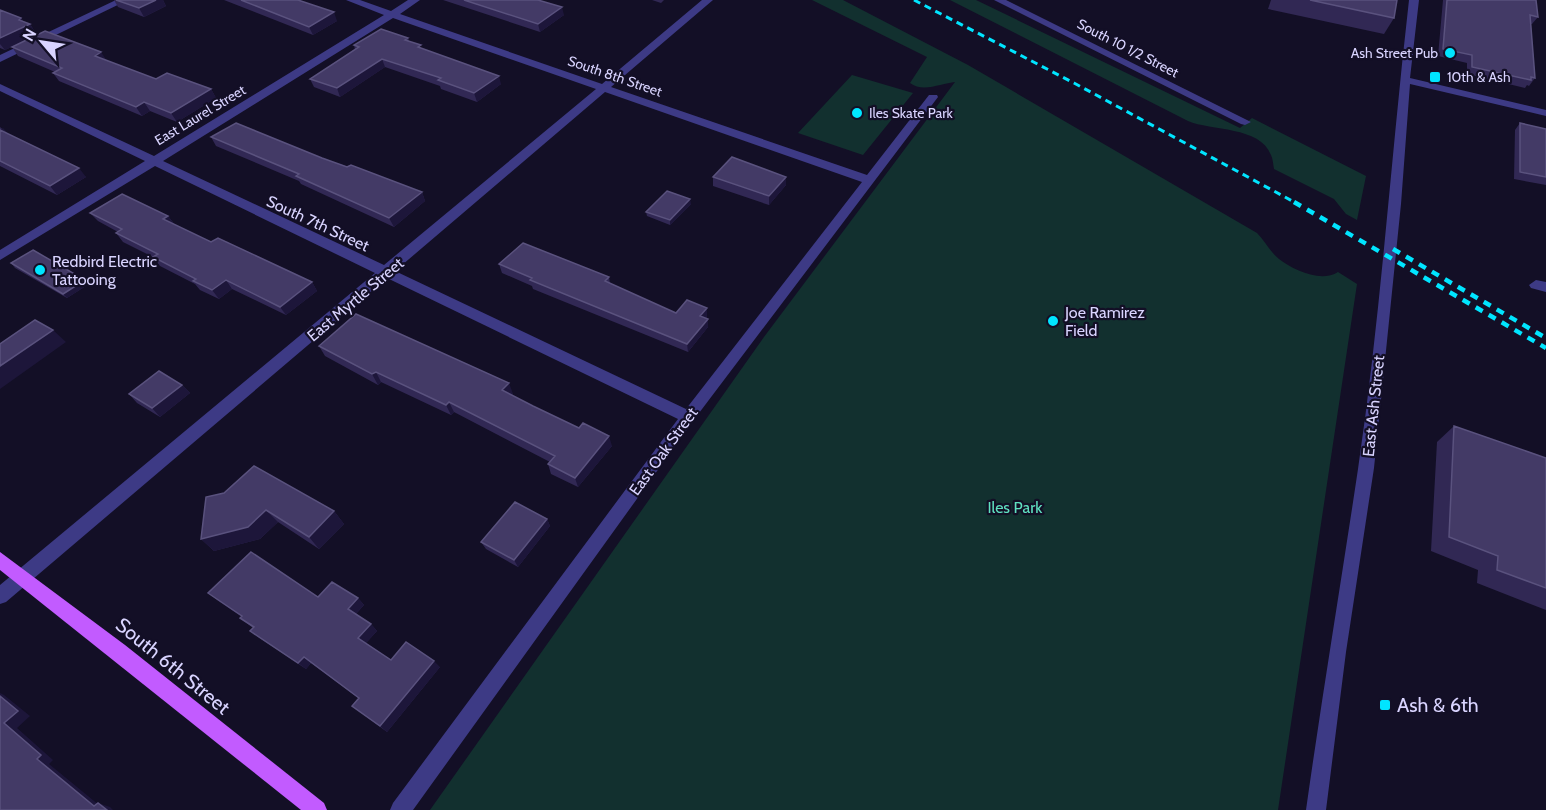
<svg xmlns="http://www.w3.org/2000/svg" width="1546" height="810" viewBox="0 0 1546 810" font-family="Cabin,sans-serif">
  <rect width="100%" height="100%" fill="#130f26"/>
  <path fill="#12302f" d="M812 0H843L968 65 1257 233C1265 241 1270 252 1279 259 1293 270 1321 283 1338 272L1357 284 1278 810H430L764 337 955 82C942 83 923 93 910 83L927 57Z
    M950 0H976L1240 128 1252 118 1366 176 1357 220 1346 214 1334 199 1274 169C1273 164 1273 159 1271 155 1260 126 1211 131 1188 121Z
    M852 75 913 93 863 155 798 133Z"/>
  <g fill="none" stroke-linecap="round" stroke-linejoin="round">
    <path fill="#3d3a85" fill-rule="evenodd" d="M116 0H128L0 62V55Z
      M346 0H360L391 11 408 0H420L400 14 602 84 702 0H713L611 87 867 175 929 95H937L938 97 693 421 413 810H390L393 803 678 419 387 278 6 602 0 604V585L375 273 155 166 0 260V250L145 161 0 91V84L154 156 384 15ZM393 18 596 89 384 265 163 161ZM605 92 862 182 686 409 395 271Z
      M994 0H1006L1251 122 1245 125 1241 124Z
      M1409 0H1419L1410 78 1546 110V116L1410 84 1401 204 1374 468 1346 652 1326 810H1306C1322 696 1341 583 1358 469 1381 313 1391 156 1409 0Z
      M1536 280 1546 282V292L1531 288 1529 285Z"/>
    <path fill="#c25bff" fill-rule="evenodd" d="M0 552 125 645 324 803 327 810H301L0 570Z"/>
    <path stroke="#00e5ff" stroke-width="3" stroke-dasharray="7 5" stroke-linecap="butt" d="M914 0 1074 83 1296 203"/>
    <path stroke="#00e5ff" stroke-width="4.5" stroke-dasharray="8 7" stroke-linecap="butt" d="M1294 202 1546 348
      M1393 249 1546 338"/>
  </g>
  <path fill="#312854" d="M114 0H163L166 6 144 17 118 7Z
    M224 0H298L337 21 313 35Z
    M443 0H538L564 15 540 32Z
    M652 0H664L661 3Z
    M1271 0H1397L1394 18 1384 34 1268 9Z
    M1443 0H1536L1538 17 1532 24H1531L1535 78 1529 86 1527 85 1525 88 1467 74V63L1438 56Z
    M0 10 21 18 24 22 30 24 37 35 156 79 211 89 216 98 177 122 150 111 142 116 59 81 53 73 55 72 18 56 12 47 37 35 5 50 0 48Z
    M408 38 409 41 423 49 501 84 477 102 441 89 440 86 385 67 340 97 314 87 310 79 355 50 354 45Z
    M1520 123 1546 129V185L1514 179 1515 130Z
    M0 127 8 134 86 177 57 195 0 166Z
    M211 137 322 158 422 192 425 201 394 227 301 184 299 181 216 146Z
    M713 177 786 185 769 205 713 186Z
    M691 204 670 225 647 216 646 212Z
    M90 213 168 216 175 225 211 242 312 282 317 291 286 315 232 289 219 299 200 290 195 284 160 266 153 257 123 242 116 233 118 232 98 221Z
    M11 263 85 280 89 284 67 298 15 268Z
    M499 264 609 277 610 283 676 313 707 308V317L706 318 708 327 688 352 533 289 532 286 502 273Z
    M319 346 513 394 511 395 612 446 578 487 551 474 548 464 550 462 454 412 451 415 381 382 378 385 325 356Z
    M182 385 190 393 160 417 137 403 129 394Z
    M1454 426 1546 458V610L1477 583 1478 570 1431 551 1437 442Z
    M206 497 334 511 344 524 319 549 278 522 260 539 214 551 201 539Z
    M547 519 550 526 518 567 486 549 481 542Z
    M208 593 358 598 364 605 356 614 371 624 377 631 366 643 391 660 440 667 387 732 352 706 358 698 311 663 306 669 258 637 250 631 253 628 240 618 242 617 217 600Z"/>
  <path fill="#1d163a" d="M156 0H163L166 6 144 17 139 8Z
    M562 7 564 15 540 32 538 24Z
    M334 12 337 21 313 35 309 27Z
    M21 18 26 25 30 24 37 35 5 50 0 44V38L19 20Z
    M101 52 107 61 95 56Z
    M382 59 385 67 340 97 337 88Z
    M499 76 501 84 477 102 474 93Z
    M211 89 216 98 177 122 171 113Z
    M144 102 150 111 142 116 136 107Z
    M3 128 11 137 0 130Z
    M79 168 86 177 57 195 50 186Z
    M786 177V185L769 205V196Z
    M422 192 425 201 394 227 389 218Z
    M690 199 691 204 670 225V220Z
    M168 216 175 225 163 219Z
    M85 280 89 284 67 298 63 294Z
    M226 280 232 289 219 299 212 290Z
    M312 282 317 291 286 315 280 307Z
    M707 308V317L701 324 700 316Z
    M708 319V327L688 352 687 344Z
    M53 330 66 342 0 389V366Z
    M376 372 381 382 378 385 372 374Z
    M509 383 513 394 506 400 502 390Z
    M182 385 190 393 160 417 152 408Z
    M449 402 454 412 451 415 446 405Z
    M609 436 612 446 578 487 575 478Z
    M266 510 278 522 260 539 214 551 201 539Z
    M334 511 344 524 319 549 309 537Z
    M547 519 550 526 518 567 514 560Z
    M358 598 364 605 354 616 348 609Z
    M371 624 377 631 365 644 358 638Z
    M304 657 311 663 306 669 298 663Z
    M434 661 440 667 387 732 380 726Z
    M0 693 4 695 30 716 17 728 53 760 49 764 105 810 94 806 37 759 4 723Z
    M98 803 110 807 113 810H107Z"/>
  <path fill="#433a66" stroke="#5a527e" stroke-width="1.5" d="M116 0H156L139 8Z
    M241 0H298L334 12 309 27Z
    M464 0H538L562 7 538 24Z
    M1310 0H1397L1394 18Z
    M1447 0H1536L1538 17 1530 15 1535 78 1531 77V80L1472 67V55L1443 49Z
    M0 10 21 18 19 20 30 24 0 38Z
    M381 29 408 38 405 40 421 45 418 47 499 76 474 93 438 80 441 78 382 59 337 88 310 79 359 47 354 45Z
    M45 31 101 52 95 56 156 79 167 73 211 89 171 113 144 102 136 107 53 73 62 68 12 47Z
    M236 123 322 158 347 167 351 165 422 192 389 218 296 176 299 174 211 137Z
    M1520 123 1546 129V177L1520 172Z
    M0 130 79 168 50 186 0 161Z
    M732 157 786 177 769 196 713 177Z
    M667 191 690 199 670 220 646 212Z
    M122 194 168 216 163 219 211 242 218 238 312 282 280 307 226 280 212 290 193 281 196 279 153 257 158 254 116 233 122 229 90 213Z
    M523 243 609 277 605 281 676 313 687 300 707 308 700 316 708 319 687 344 530 280 532 278 499 264Z
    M33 250 85 280 63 294 11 263Z
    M356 314 509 383 502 390 533 406 579 428 583 423 609 436 575 478 548 464 555 456 449 402 446 405 376 372 372 374 319 346Z
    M35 320 53 330 0 366V344Z
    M159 371 182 385 152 408 129 394Z
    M1454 426 1546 458V588L1497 570 1498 556 1449 537Z
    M254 466 334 511 309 537 266 510 248 527 201 539 206 497 224 493Z
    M515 502 547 519 514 560 481 542Z
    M251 552 318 597 332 582 358 598 348 609 371 624 358 638 391 660 406 642 434 661 380 726 352 706 359 698 304 657 298 663 250 631 254 627 240 618 242 616 208 593Z
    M0 696 18 711 4 723 41 755 37 759 94 806 98 803 107 810H0Z"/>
  <g fill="#00e5ff" stroke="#130f26" stroke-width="2">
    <circle cx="1450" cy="53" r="6"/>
    <rect x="1429" y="71" width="12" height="12" rx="3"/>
    <circle cx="857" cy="113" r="6"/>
    <circle cx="40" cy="270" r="6"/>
    <circle cx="1053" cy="321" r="6"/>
    <rect x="1379" y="699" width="12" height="12" rx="3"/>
  </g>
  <g text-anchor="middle" stroke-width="4.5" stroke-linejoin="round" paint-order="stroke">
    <g font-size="14" fill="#d9d4ff" stroke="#130f26">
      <text transform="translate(1128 48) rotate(27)" y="5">South 10 1/2 Street</text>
      <text transform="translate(615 76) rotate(19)" y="5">South 8th Street</text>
      <text transform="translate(200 115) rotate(-31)" y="5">East Laurel Street</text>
    </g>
    <g font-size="14" fill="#d9d4ff" stroke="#130f26" text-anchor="start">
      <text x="1438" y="58" text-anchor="end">Ash Street Pub</text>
      <text x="1447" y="82">10th &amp; Ash</text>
      <text x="869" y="118">Iles Skate Park</text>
    </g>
    <g font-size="16" fill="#d9d4ff" stroke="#130f26">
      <text transform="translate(318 223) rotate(25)" y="6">South 7th Street</text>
      <text transform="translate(355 299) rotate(-40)" y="6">East Myrtle Street</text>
      <text transform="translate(1373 406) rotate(-84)" y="6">East Ash Street</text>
      <text transform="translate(663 451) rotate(-54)" y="6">East Oak Street</text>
    </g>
    <g font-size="16" fill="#d9d4ff" stroke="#130f26" text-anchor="start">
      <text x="52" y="267">Redbird Electric<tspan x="52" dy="18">Tattooing</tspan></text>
      <text x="1065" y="318">Joe Ramirez<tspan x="1065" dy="18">Field</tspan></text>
    </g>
    <g font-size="16" fill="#5fe0c0" stroke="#130f26">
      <text x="1015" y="513">Iles Park</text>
    </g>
    <g font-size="20" fill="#d9d4ff" stroke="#130f26">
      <text transform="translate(173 666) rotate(39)" y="7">South 6th Street</text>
    </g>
    <g font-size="20" fill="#d9d4ff" stroke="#130f26" text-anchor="start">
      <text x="1397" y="712">Ash &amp; 6th</text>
    </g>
  </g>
  <g transform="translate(42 42) rotate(299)" stroke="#130f26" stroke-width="4.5" paint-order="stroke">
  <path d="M0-4.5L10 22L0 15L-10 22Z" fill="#d9d4ff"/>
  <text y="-9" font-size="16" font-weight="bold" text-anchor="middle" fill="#d9d4ff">N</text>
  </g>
</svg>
